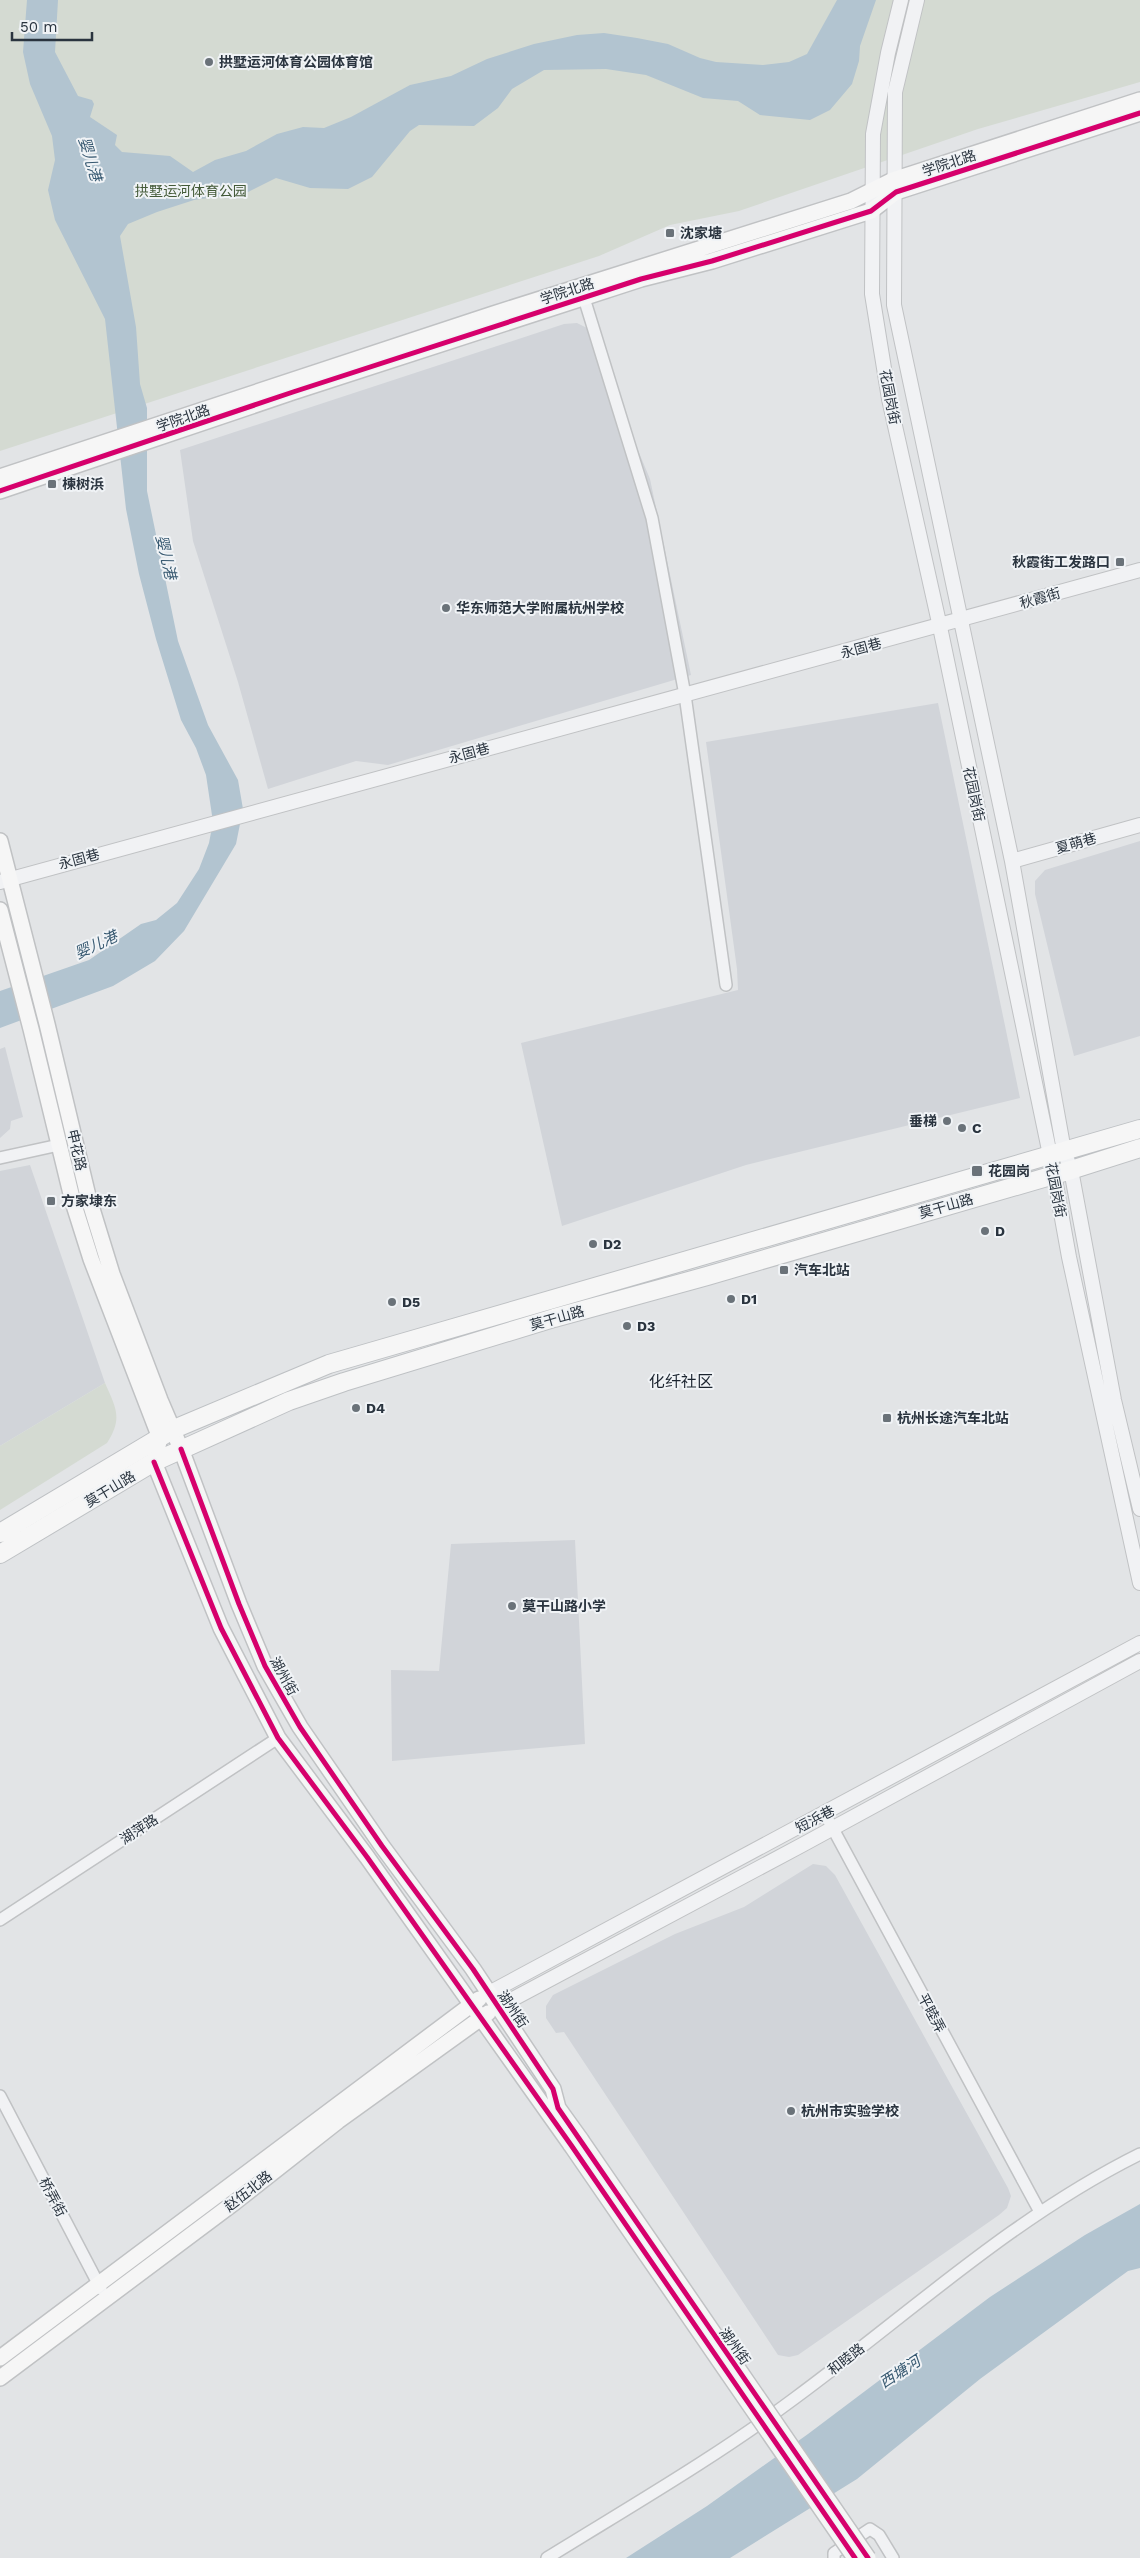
<svg xmlns="http://www.w3.org/2000/svg" width="1140" height="2558" viewBox="0 0 1140 2558" font-family="'Work Sans','Noto Sans SC',sans-serif">
  <rect width="100%" height="100%" fill="#e2e4e6"/>
  <path fill="#d1d4d9" d="M577 323 587 328 650 479 691 675 388 765 356 761 268 789 238 682 193 541 180 450 564 324Z
    M938 703 1020 1098 746 1165 562 1226 521 1043 738 990 737 969 706 742Z
    M1140 841V1036L1074 1056 1035 894V881L1045 870Z
    M5 1047 23 1117 11 1121 10 1129 0 1138V1049Z
    M30 1165 105 1383 0 1446V1171Z
    M575 1540 585 1744 392 1761 391 1670 439 1671 451 1544Z
    M813 1864 826 1866 835 1875 1008 2188 1011 2196 1007 2208 999 2215 798 2355 789 2357 778 2355 564 2032 556 2033 546 2018V2006L553 1995 675 1934 744 1907Z"/>
  <path fill="#d4dad2" d="M0 0H1140V82L978 129 739 211 670 225 599 256 0 451Z
    M105 1383C116 1408 123 1418 107 1443L0 1510V1446Z"/>
  <path fill="#b2c4d0" d="M27 0H58L55 52 78 96 92 100 94 104 90 117 117 135 115 145 122 152 170 156 193 172 215 160 246 151 277 134 303 127 324 128 351 117 410 85 451 76 487 59 534 44 577 35 604 33 637 38 668 44 700 58 716 62 763 65 789 62 807 54 837 0H876L860 46 859 61 852 84 830 110 810 120 760 115 738 101 703 98 646 75 606 69 544 70 512 89 498 108 474 126 419 125 410 131 372 177 348 189 310 188 276 178 246 193 194 200 157 212 128 224 120 236 136 327 140 384 147 408V491L178 641 208 725 238 780 243 809 236 844 184 931 155 961 113 986 0 1028V991L89 960 141 924 156 920 177 903 199 869 209 843 213 822 206 775 196 748 181 720 156 639 139 574 126 509 105 319 55 220 48 190 55 160 52 136 30 84 23 52Z
    M1140 2204V2268L1128 2271 980 2379 857 2479 730 2558H626L707 2506 808 2434 990 2297 1085 2235Z"/>
  <g fill="none" stroke-linecap="round" stroke-linejoin="round">
    <g stroke="#c0c2c4" stroke-width="14">
      <path id="minor" d="M584 298 652 518 685 695 726 985
        M0 1158 59 1145
        M825 1814 1040 2212
        M0 1920 278 1738
        M0 2096 101 2289
        M547 2558C631 2506 716 2457 795 2398 909 2314 1013 2217 1140 2154
        M834 2558V2553L870 2529 879 2535 893 2558"/>
    </g>
    <g stroke="#c0c2c4" stroke-width="16">
      <path id="tertiary" d="M901 0 888 53 873 134 872 294 889 399 940 627 1054 1174 1069 1257 1140 1583
        M917 0 895 92 894 305 1012 861 1064 1151 1071 1170 1114 1400 1140 1509
        M1012 861 1140 825
        M0 882 1140 570
        M489 1993 1140 1643
        M498 2007 802 1845 1140 1661"/>
    </g>
    <g stroke="#c0c2c4" stroke-width="18">
      <path id="secondary" d="M0 477 493 314 851 201 893 180 1140 100
        M0 491 293 392 641 279 712 261 871 211 896 192 1140 113
        M0 841 47 1024 88 1196 112 1274 160 1400 181 1449 239 1604 265 1666 300 1727 382 1846 473 1969 553 2089 558 2108 581 2140
        M0 910 31 1029 73 1202 91 1259 160 1438 154 1462 221 1628 278 1738 367 1857 571 2145
        M0 2358 479 1999
        M0 2378 235 2202 338 2121 488 2013"/>
    </g>
    <g stroke="#bec1c4" stroke-width="20">
      <path id="primary" d="M0 1533 174 1429 329 1364 1140 1129
        M0 1554 154 1462 289 1401 344 1382 554 1318 707 1276 1071 1170 1140 1148"/>
    </g>
    <use href="#minor" stroke="#f1f2f4" stroke-width="11"/>
    <use href="#tertiary" stroke="#f1f2f4" stroke-width="14"/>
    <use href="#secondary" stroke="#f6f6f6" stroke-width="15"/>
    <use href="#primary" stroke="#f6f6f6" stroke-width="18"/>
    <g stroke="#c0c2c4" stroke-width="18" stroke-linecap="butt">
      <path id="secondary-bridge" d="M581 2140 868 2558
        M571 2145 855 2558"/>
    </g>
    <use href="#secondary-bridge" stroke="#f6f6f6" stroke-width="15"/>
    <g stroke="#f0f3f6" stroke-width="8">
      <path id="cycleway" d="M0 491 293 392 641 279 712 261 871 211 896 192 1140 113
        M181 1449 239 1604 265 1666 300 1727 382 1846 473 1969 553 2089 558 2108 868 2558
        M154 1462 221 1628 278 1738 367 1857 571 2145 855 2558"/>
    </g>
    <use href="#cycleway" stroke="#d6006c" stroke-width="5"/>
  </g>
  <g fill="#6a7279" stroke="#f0f3f6" stroke-width="2">
    <circle cx="209" cy="62" r="5"/>
    <rect x="665" y="228" width="10" height="10" rx="2.5"/>
    <rect x="47" y="479" width="10" height="10" rx="2.5"/>
    <rect x="1115" y="557" width="10" height="10" rx="2.5"/>
    <circle cx="446" cy="608" r="5"/>
    <circle cx="947" cy="1121" r="5"/>
    <circle cx="962" cy="1128" r="5"/>
    <rect x="971" y="1165" width="12" height="12" rx="2.5"/>
    <rect x="46" y="1196" width="10" height="10" rx="2.5"/>
    <circle cx="985" cy="1231" r="5"/>
    <circle cx="593" cy="1244" r="5"/>
    <rect x="779" y="1265" width="10" height="10" rx="2.5"/>
    <circle cx="731" cy="1299" r="5"/>
    <circle cx="392" cy="1302" r="5"/>
    <circle cx="627" cy="1326" r="5"/>
    <circle cx="356" cy="1408" r="5"/>
    <rect x="882" y="1413" width="10" height="10" rx="2.5"/>
    <circle cx="512" cy="1606" r="5"/>
    <circle cx="791" cy="2111" r="5"/>
  </g>
  <g text-anchor="middle" stroke-width="4" stroke-linejoin="round" paint-order="stroke">
    <g font-size="14" font-weight="bold" fill="#2a343f" stroke="#f0f3f6" text-anchor="start">
      <text x="219" y="67">拱墅运河体育公园体育馆</text>
      <text x="680" y="238">沈家塘</text>
      <text x="62" y="489">楝树浜</text>
      <text x="1110" y="567" text-anchor="end">秋霞街工发路口</text>
      <text x="456" y="613">华东师范大学附属杭州学校</text>
      <text x="937" y="1126" text-anchor="end">垂梯</text>
      <text x="972" y="1133">C</text>
      <text x="988" y="1176">花园岗</text>
      <text x="61" y="1206">方家埭东</text>
      <text x="995" y="1236">D</text>
      <text x="603" y="1249">D2</text>
      <text x="794" y="1275">汽车北站</text>
      <text x="741" y="1304">D1</text>
      <text x="402" y="1307">D5</text>
      <text x="637" y="1331">D3</text>
      <text x="366" y="1413">D4</text>
      <text x="897" y="1423">杭州长途汽车北站</text>
      <text x="522" y="1611">莫干山路小学</text>
      <text x="801" y="2116">杭州市实验学校</text>
    </g>
    <g font-size="14" fill="#2a343f" stroke="#f0f3f6">
      <text transform="translate(949 163) rotate(-18)" y="5">学院北路</text>
      <text transform="translate(567 291) rotate(-18)" y="5">学院北路</text>
      <text transform="translate(890 397) rotate(79)" y="5">花园岗街</text>
      <text transform="translate(183 418) rotate(-19)" y="5">学院北路</text>
      <text transform="translate(1040 598) rotate(-16)" y="5">秋霞街</text>
      <text transform="translate(861 648) rotate(-15)" y="5">永固巷</text>
      <text transform="translate(469 753) rotate(-15)" y="5">永固巷</text>
      <text transform="translate(974 794) rotate(78)" y="5">花园岗街</text>
      <text transform="translate(1076 843) rotate(-16)" y="5">夏萌巷</text>
      <text transform="translate(79 859) rotate(-15)" y="5">永固巷</text>
      <text transform="translate(77 1150) rotate(77)" y="5">申花路</text>
      <text transform="translate(1056 1190) rotate(79)" y="5">花园岗街</text>
      <text transform="translate(946 1206) rotate(-16)" y="5">莫干山路</text>
      <text transform="translate(557 1318) rotate(-16)" y="5">莫干山路</text>
      <text transform="translate(110 1489) rotate(-31)" y="5">莫干山路</text>
      <text transform="translate(284 1676) rotate(61)" y="5">湖州街</text>
      <text transform="translate(815 1819) rotate(-28)" y="5">短浜巷</text>
      <text transform="translate(139 1829) rotate(-33)" y="5">湖萍路</text>
      <text transform="translate(513 2009) rotate(56)" y="5">湖州街</text>
      <text transform="translate(932 2013) rotate(62)" y="5">平睦弄</text>
      <text transform="translate(248 2191) rotate(-38)" y="5">赵伍北路</text>
      <text transform="translate(53 2197) rotate(62)" y="5">桥弄街</text>
      <text transform="translate(735 2346) rotate(55)" y="5">湖州街</text>
      <text transform="translate(846 2359) rotate(-38)" y="5">和睦路</text>
    </g>
    <g font-size="14" fill="#435a38" stroke="#f0f3f6">
      <text x="191" y="196">拱墅运河体育公园</text>
    </g>
    <g font-size="15" font-style="italic" fill="#365870" stroke="#f0f3f6">
      <text transform="translate(90 159) rotate(73)" y="5">婴儿港</text>
      <text transform="translate(166 557) rotate(77)" y="5">婴儿港</text>
      <text transform="translate(96 945) rotate(-25)" y="5">婴儿港</text>
      <text transform="translate(900 2372) rotate(-33)" y="5">西塘河</text>
    </g>
    <g font-size="16" fill="#1c2530" stroke="#f0f3f6">
      <text x="681" y="1387">化纤社区</text>
    </g>
  </g>
  <path d="M12 32v8h80v-8" fill="none" stroke="#2a343f" stroke-width="2.5"/>
  <text x="20" y="32" font-size="15" fill="#2a343f" stroke="#f0f3f6" stroke-width="4" paint-order="stroke">50 m</text>
</svg>
